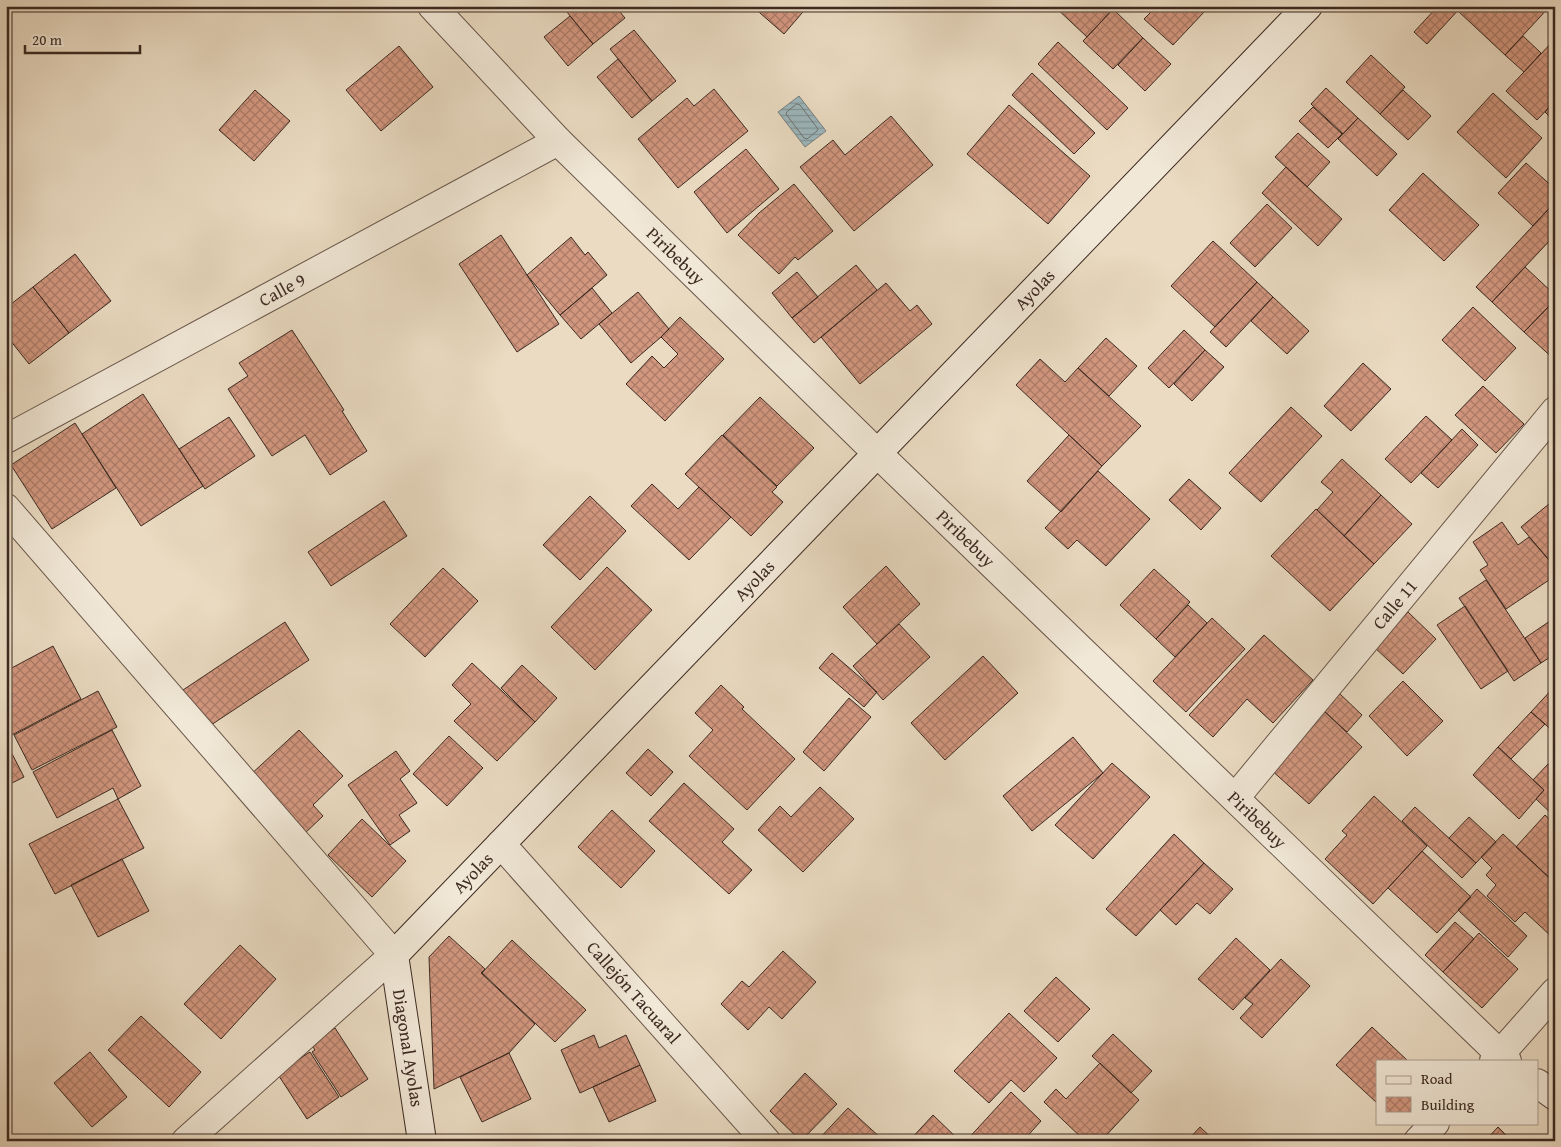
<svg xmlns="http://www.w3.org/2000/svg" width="1561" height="1147" viewBox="0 0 1561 1147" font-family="'Gentium Book Plus',serif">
  <defs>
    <pattern id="water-rules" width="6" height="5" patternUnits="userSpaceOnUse" patternTransform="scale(1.25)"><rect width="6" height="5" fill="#9db8be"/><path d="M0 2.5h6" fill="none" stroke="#81969a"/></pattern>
    <pattern id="building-cross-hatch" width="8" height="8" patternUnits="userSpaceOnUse" patternTransform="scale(1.25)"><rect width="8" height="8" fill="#d2977f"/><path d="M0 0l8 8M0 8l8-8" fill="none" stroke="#ac7b68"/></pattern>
  </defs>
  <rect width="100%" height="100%" fill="#eadbc2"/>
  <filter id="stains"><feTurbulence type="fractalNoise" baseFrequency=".004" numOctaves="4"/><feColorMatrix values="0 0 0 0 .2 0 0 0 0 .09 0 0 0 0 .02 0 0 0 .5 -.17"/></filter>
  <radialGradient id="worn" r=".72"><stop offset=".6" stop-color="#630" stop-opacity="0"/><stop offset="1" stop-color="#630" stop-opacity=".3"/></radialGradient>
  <path fill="url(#water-rules)" stroke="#767f80" d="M799 96 826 131 805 147 778 112Z"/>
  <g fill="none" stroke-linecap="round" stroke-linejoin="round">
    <path stroke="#6c7170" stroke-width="1" d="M797 104 800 105 818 129 817 131 807 139 804 138 786 114 787 112Z"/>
  </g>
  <path fill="url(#building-cross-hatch)" stroke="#3c2a22" d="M562 6H615L625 18 593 44Z
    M752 6H808L784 34Z
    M1054 6H1110L1113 9 1087 37Z
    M1147 6H1200L1205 11 1173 45 1144 19 1152 11Z
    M1438 6H1462L1427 44 1414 32Z
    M1462 6H1550L1505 55 1458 11Z
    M1113 9 1143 38 1113 69 1083 41Z
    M570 16 593 44 568 66 544 37Z
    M634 30 676 81 652 101 610 49Z
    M1523 36 1541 53 1524 72 1505 55Z
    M1143 38 1171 64 1145 91 1118 65Z
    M1555 39V101L1537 120 1506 91Z
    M1058 42 1128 108 1107 130 1038 64Z
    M399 46 433 87 381 131 346 90Z
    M1371 55 1405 87 1380 114 1346 82Z
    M618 59 652 101 632 118 597 77Z
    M1032 73 1095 133 1074 154 1012 95Z
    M1326 88 1358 118 1343 134 1311 104Z
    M714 89 748 131 678 188 638 139 687 98 694 106Z
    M255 90 290 121 254 161 219 130Z
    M1403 90 1431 116 1408 140 1380 114Z
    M1493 93 1542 138 1506 178 1457 132Z
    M1555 101V122L1545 112Z
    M1009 105 1090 176 1048 224 967 154Z
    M1313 107 1342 134 1328 148 1299 121Z
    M891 116 933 165 854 231 800 167 833 140 845 155Z
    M1358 118 1397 154 1377 176 1338 139Z
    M1298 133 1330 162 1307 187 1275 157Z
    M746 149 779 189 727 233 694 192Z
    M1526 163 1555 189V202L1533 226 1498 193Z
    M1286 167 1342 219 1318 246 1262 193Z
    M1423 173 1479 225 1444 261 1389 210Z
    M794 184 833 231 798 260 795 257 779 274 738 235 759 213Z
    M1555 202V235L1492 302 1476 287Z
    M1267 204 1292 228 1255 267 1230 243Z
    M501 235 559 324 517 352 459 264Z
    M571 237 585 255 588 252 607 275 560 315 527 275Z
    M1213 241 1257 282 1215 327 1171 286Z
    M75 254 111 301 69 333 33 287Z
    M856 265 877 290 814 343 792 318Z
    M1525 267 1555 295V300L1524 332 1492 302Z
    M797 272 818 297 792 318 772 293Z
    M1257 282 1273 297 1226 347 1210 332Z
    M886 283 910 311 917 305 932 324 860 384 821 337Z
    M33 287 69 333 29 364 6 335V308Z
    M592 288 612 313 581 339 560 315Z
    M638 292 669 329 661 337 631 363 599 324Z
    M1273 297 1309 331 1287 354 1251 321Z
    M1555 300V360L1524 332Z
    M1473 307 1516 348 1485 381 1442 340Z
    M680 317 724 359 665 421 626 384 652 356 664 368 678 354 661 337Z
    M292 330 344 410 342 411 367 451 330 475 305 435 272 456 228 389 248 376 239 363Z
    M1184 330 1205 350 1169 388 1148 368Z
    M1106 338 1137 366 1109 396 1078 368Z
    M1205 350 1224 367 1192 401 1174 384Z
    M1040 359 1065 382 1078 368 1141 426 1102 466 1016 385Z
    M1363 363 1391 389 1351 431 1324 406Z
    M1483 386 1524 424 1496 453 1455 415Z
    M143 394 203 486 141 526 82 434Z
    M760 397 814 448 777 486 723 435Z
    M1291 407 1322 436 1261 502 1229 473Z
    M1426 416 1452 440 1411 483 1385 459Z
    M229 417 255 456 205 489 179 449Z
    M75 423 116 488 52 529 11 465Z
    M1462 429 1478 445 1438 488 1421 473Z
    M722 435 777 487 772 492 783 502 751 536 685 474Z
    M1069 435 1102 466 1061 512 1027 481Z
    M1342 459 1381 495 1344 536 1317 510 1333 492 1321 482Z
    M1098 471 1150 519 1106 566 1077 540 1068 549 1045 528Z
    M1189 479 1221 508 1201 530 1169 500Z
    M652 484 678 509 699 487 731 517 689 560 631 506Z
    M1381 495 1412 524 1374 564 1344 536Z
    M590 496 626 531 580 580 543 545Z
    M1555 499V567L1521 527Z
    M384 501 407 536 331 586 308 552Z
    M1316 509 1374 564 1330 611 1271 556Z
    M1502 522 1518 545 1529 537 1555 567V576L1506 609 1480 570 1488 565 1473 542Z
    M886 566 920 604 877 644 843 607Z
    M607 567 652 610 595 670 551 627Z
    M443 568 478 601 425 657 390 624Z
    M1154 569 1190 602 1156 639 1120 605Z
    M1486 580 1541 663 1514 681 1459 598Z
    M1188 605 1207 623 1175 657 1156 639Z
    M1465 606 1508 671 1481 689 1437 625Z
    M1408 612 1436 639 1403 674 1374 647Z
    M1212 618 1245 649 1186 712 1153 681Z
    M1550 621 1555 627V654L1541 663 1525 638Z
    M285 622 309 660 202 731 177 694Z
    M899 624 930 657 883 700 853 666Z
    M1264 635 1313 680 1273 723 1247 699 1213 737 1189 715Z
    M53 646 81 699 6 738V671Z
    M832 653 877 692 864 707 819 668Z
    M983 656 1018 693 945 760 911 723Z
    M472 663 535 722 497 761 454 721 471 704 452 685Z
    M522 665 557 698 535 722 501 688Z
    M1403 681 1443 721 1407 756 1369 716Z
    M721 685 744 707 742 709 795 759 747 810 689 756 713 730 695 713Z
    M1555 686V733L1531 712Z
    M98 691 117 727 32 770 14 735Z
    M1339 693 1362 715 1347 732 1323 710Z
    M849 698 871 717 824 771 803 752Z
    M1323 710 1362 747 1309 804 1269 768Z
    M1531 712 1545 724 1511 759 1498 747Z
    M112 730 141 786 118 799 113 788 57 818 33 772Z
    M299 730 343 776 313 805 323 816 303 835 248 777Z
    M449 736 483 768 447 806 413 774Z
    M1073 737 1103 773 1032 831 1003 796Z
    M6 742 24 777 6 786Z
    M1498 747 1544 790 1519 819 1473 775Z
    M648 749 673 772 651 796 626 773Z
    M396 751 410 771 400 779 417 803 399 815 410 831 390 845 348 785Z
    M1112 763 1150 797 1093 859 1055 825Z
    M1548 764 1555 770V817L1536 799 1544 790 1533 780Z
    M684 783 734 829 722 842 752 870 729 894 649 821Z
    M820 787 854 819 803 872 758 830 780 806 791 817Z
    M1374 796 1427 846 1373 904 1325 859 1347 835 1342 831Z
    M118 799 144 848 55 894 29 844Z
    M1415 807 1476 863 1462 878 1402 821Z
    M612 810 655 851 621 888 578 847Z
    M1545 815 1555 824V883L1516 847Z
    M1469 817 1496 842 1476 863 1449 838Z
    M362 819 406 861 372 897 328 855Z
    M1174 834 1204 863 1136 936 1106 909Z
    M1503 834 1555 883V934L1552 937 1525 912 1515 922 1487 896 1496 885 1486 875 1492 868 1481 857Z
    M1422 851 1471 897 1437 933 1388 888Z
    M122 859 149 911 98 937 71 885Z
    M1204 863 1233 889 1210 914 1197 903 1176 925 1160 910Z
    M1477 889 1527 936 1508 957 1458 910Z
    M1455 922 1474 939 1443 972 1425 955Z
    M1479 933 1518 969 1482 1008 1443 972Z
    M449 936 485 969 481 973 535 1024 509 1053 434 1089 429 957Z
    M1236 938 1270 970 1233 1010 1198 979Z
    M512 940 586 1010 555 1042 482 973Z
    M240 945 276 979 221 1039 184 1004Z
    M783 951 816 982 782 1019 769 1007 748 1030 721 1004 742 981 749 987Z
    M1281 959 1310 986 1262 1038 1240 1018 1253 1004 1245 998Z
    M1056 977 1090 1009 1058 1042 1024 1011Z
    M1009 1013 1057 1058 1024 1092 1011 1080 989 1103 954 1071Z
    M141 1016 201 1072 169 1107 108 1050Z
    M1372 1027 1408 1061H1377V1103L1336 1065Z
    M335 1028 368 1079 341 1097 312 1052 315 1050 311 1044Z
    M1113 1034 1152 1071 1131 1093 1092 1056Z
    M594 1035 599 1048 626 1035 640 1065 580 1093 561 1050Z
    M90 1052 127 1097 92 1127 54 1083Z
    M310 1052 339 1097 307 1119 277 1073Z
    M509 1053 531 1099 482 1122 460 1077Z
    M1100 1063 1139 1100 1101 1141H1085L1044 1102 1056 1089 1066 1099Z
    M640 1065 656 1101 609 1122 593 1087Z
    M805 1073 837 1104 801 1141 770 1111Z
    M1011 1092 1041 1121 1023 1141H966Z
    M848 1108 883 1140 882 1141H817Z
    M933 1115 960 1141H909Z
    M1200 1127 1215 1141H1187Z
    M1498 1127 1512 1141H1485Z"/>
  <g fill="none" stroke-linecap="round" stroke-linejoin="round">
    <g stroke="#68564a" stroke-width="30">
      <g id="street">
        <path id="s1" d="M432 6 558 141 877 453 1507 1061"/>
        <path id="s2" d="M6 439 558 141"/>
        <path d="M6 508 394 955 186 1141"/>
        <path id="s3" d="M1235 798 1555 411"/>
        <path id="s4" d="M501 844 766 1141"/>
        <path d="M1494 1061 1555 992"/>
        <path d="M1537 1083 1555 1096"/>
        <path d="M1418 1141 1435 1123"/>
      </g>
    </g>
    <g stroke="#3c2a22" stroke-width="30">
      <g id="secondary">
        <path id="s5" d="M422 1141 394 955 1308 6"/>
      </g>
    </g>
    <use href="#street" stroke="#f1e8d7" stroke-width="28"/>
    <use href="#secondary" stroke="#f1e8d7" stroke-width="28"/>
  </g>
  <g text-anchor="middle" stroke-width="4" stroke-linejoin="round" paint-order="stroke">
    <g font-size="18" fill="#3c2a22" stroke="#f1e8d7">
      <text dy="6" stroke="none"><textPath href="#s1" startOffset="349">Piribebuy</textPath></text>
      <text dy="6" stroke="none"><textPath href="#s5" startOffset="1112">Ayolas</textPath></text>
      <text dy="6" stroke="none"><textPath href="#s2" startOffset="314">Calle 9</textPath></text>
      <text dy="6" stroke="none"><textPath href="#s1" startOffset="754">Piribebuy</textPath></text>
      <text dy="6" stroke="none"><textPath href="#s5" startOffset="708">Ayolas</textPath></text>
      <text dy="6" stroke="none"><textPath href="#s3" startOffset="251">Calle 11</textPath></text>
      <text dy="6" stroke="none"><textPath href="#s1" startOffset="1159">Piribebuy</textPath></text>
      <text dy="6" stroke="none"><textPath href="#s5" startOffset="302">Ayolas</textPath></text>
      <text dy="6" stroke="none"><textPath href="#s4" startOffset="199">Callejón Tacuaral</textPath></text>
      <text transform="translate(408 1048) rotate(81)" y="6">Diagonal Ayolas</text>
    </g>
  </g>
  <rect width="1561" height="1147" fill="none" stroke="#eadbc2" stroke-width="25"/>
  <rect x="8" y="8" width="1546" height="1132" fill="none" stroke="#3c2a22" stroke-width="2.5"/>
  <rect x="12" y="12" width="1536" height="1122" fill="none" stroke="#3c2a22"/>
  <rect x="1376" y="1060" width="162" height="65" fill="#f1e8d7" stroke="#a99c8f"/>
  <rect x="1386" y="1076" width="25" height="8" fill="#f1e8d7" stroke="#a99c8f"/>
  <text x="1421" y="1084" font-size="15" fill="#3c2a22">Road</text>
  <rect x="1386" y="1097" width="25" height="15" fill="url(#building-cross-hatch)" stroke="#a99c8f"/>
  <text x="1421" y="1110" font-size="15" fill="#3c2a22">Building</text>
  <path d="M25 45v8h115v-8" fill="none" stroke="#3c2a22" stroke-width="2.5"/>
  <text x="32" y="45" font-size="15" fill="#3c2a22" stroke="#f1e8d7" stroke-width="4" paint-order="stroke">20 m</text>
  <rect width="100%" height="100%" filter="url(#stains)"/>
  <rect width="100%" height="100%" fill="url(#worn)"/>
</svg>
